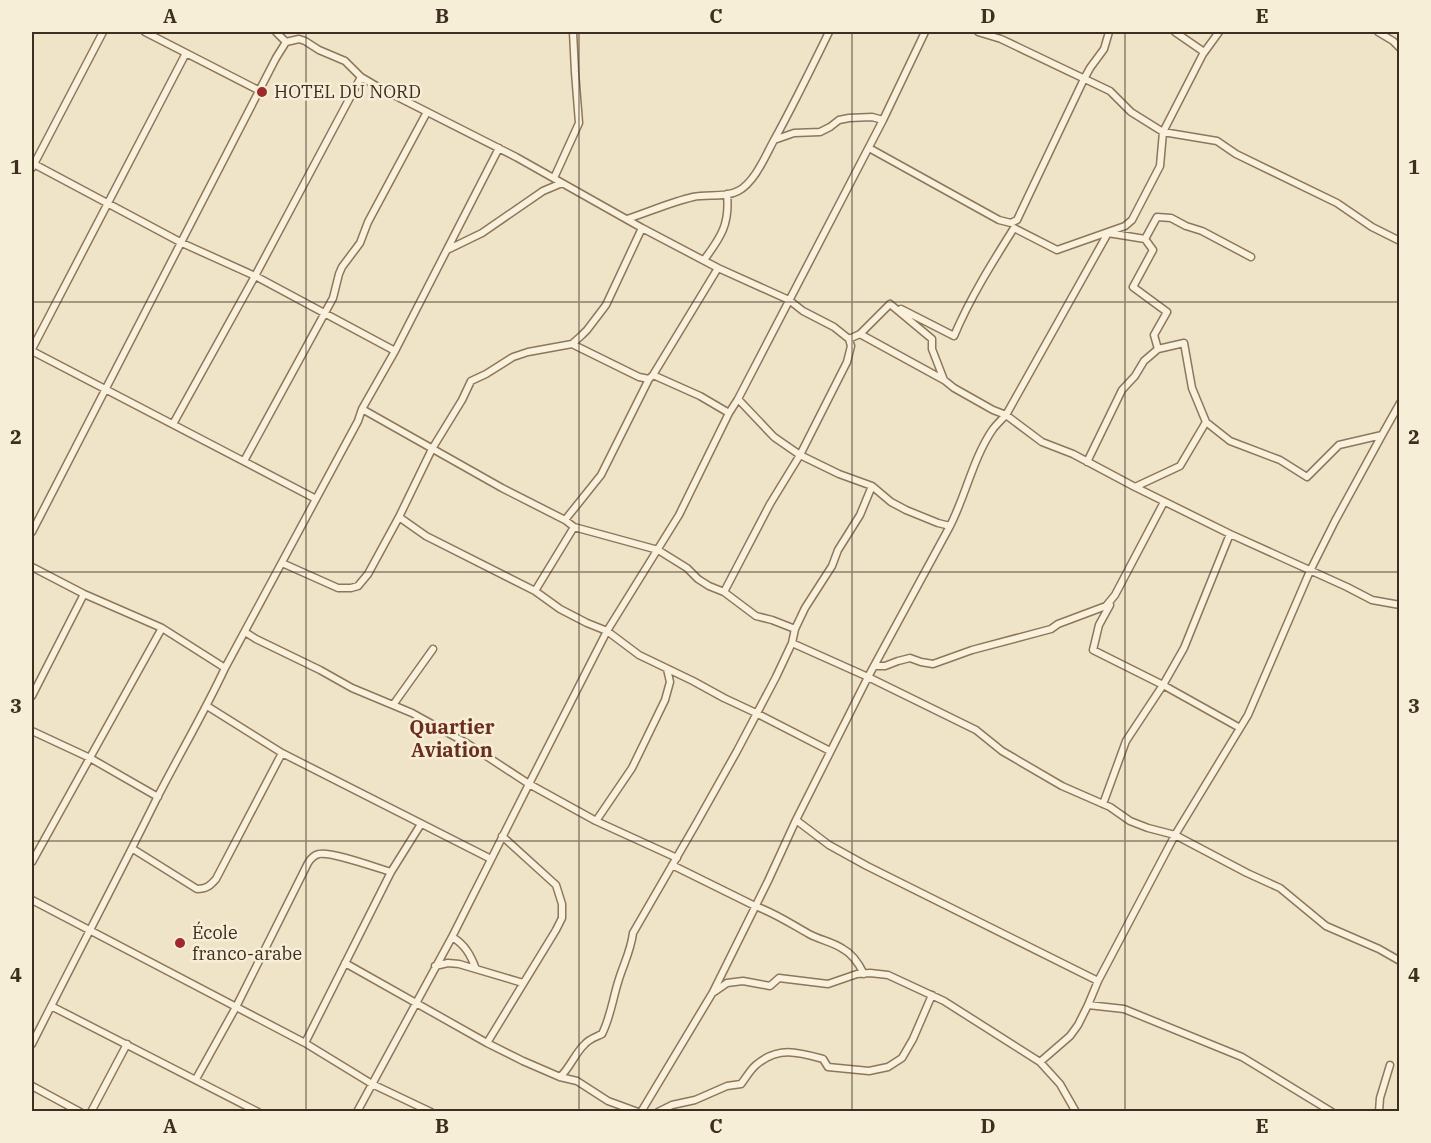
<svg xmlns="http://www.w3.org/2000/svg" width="1431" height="1143" viewBox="0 0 1431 1143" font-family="'IBM Plex Serif',serif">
  <rect width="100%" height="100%" fill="#f0e4c8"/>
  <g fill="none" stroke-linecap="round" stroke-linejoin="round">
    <g stroke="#8d765c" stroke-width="9">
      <path id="minor" d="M145 32 260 91
        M276 32 286 42
        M978 32 1001 39 1110 91 1131 112 1163 132 1217 141 1236 154 1337 203 1372 227 1400 241
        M1175 32 1204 52
        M1378 32 1393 41 1400 48
        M774 140 794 133 820 132 830 127 839 120 849 118 872 117 883 120
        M869 148 999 220 1011 223 1017 220 1084 79 1090 68 1104 49 1109 32
        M32 163 182 243 255 276 395 351
        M32 168 103 32
        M554 178 579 123 575 72 573 32
        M627 219C649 212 671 202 693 197 708 194 725 198 738 191 754 183 765 157 773 142 793 106 811 69 829 32
        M1145 239 1153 250 1133 287 1167 312 1154 335 1158 349 1184 343 1192 388 1206 422
        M447 250 482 233 543 191 562 183
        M704 260C721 237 730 224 727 194
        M901 309 954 336C970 298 992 263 1014 228L1057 250 1125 226 1132 220 1160 166 1163 132 1203 54 1219 32
        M860 334 890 304 932 339V349L944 380 954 388 993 410 1006 415 1042 442 1073 454 1135 487 1180 466 1206 422 1230 441 1280 460 1307 477 1339 445 1382 435 1400 403
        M572 344 639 377 649 379 653 375 718 268
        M32 349 186 53
        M32 351 316 499
        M653 375 700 396 729 413
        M738 399 774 437 800 455 839 474 872 486 891 502 906 510 938 523 950 526C966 495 973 458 993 429 997 424 1002 419 1006 415L1108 233 1145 239 1157 217 1171 218 1186 226 1202 231 1251 257
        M362 409 502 488 565 520 574 527 658 550 687 568 698 579 709 586 724 592 756 616 772 620 795 629
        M173 424 255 276 361 77
        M1382 435 1335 521 1310 571 1248 715 1175 835 1247 873 1280 888 1326 926 1379 949 1400 961
        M244 461 333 298 339 274 342 267 360 243 368 222 427 112
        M1087 462 1122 390 1135 376 1144 361 1158 349
        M1135 487 1230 534 1347 587 1372 600 1400 605
        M399 517 432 449 462 400 471 381 486 374 513 357 528 352 572 344 582 335 587 330 606 305 642 228
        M565 520 601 475 649 379
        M32 532 276 58 286 42 299 39 305 41 319 50 345 61 361 77 378 87 516 157 642 228 718 268 789 300 803 311 834 327 849 339 860 334 944 380
        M282 563 338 588H351L358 586 368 574 399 517 426 536 535 591 560 609 587 623 607 631 639 655 693 681 724 698 756 713 830 751
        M32 567 84 594 162 628 225 668
        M535 591 574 527
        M724 592 770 504 800 455 847 362 851 346 849 339
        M1110 605 1099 625 1093 650 1163 685 1240 728
        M245 632 256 639 320 670 352 688 412 713 468 744 529 784 596 821 677 858
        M792 643 868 677 950 526
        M874 666H885L898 661 910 658 921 662 933 664 972 650 1051 629 1058 624 1106 606 1115 595 1164 502
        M32 696 84 594
        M393 705 433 649
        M207 706 282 753 491 859
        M32 731 90 758 158 797
        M1103 804 1126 741 1163 685 1184 648 1230 534
        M796 820 829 845 867 866 1098 981
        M596 821 632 768 665 700 670 682 667 669
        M133 849 197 889C206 889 210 886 216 879L282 753
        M32 862 162 628
        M672 865 755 906C775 913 791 924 809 934 820 940 833 942 843 949 853 954 859 964 864 974
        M32 900 305 1043 372 1084 431 1112
        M452 937C465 944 471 956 476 969
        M345 963 487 1043 523 1061 560 1077 577 1081 608 1101 638 1112
        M435 966 448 963 459 964 523 983
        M714 992 727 983 743 981 770 986 779 978 828 984 857 974 870 973 888 975 944 1001 1040 1062 1060 1084 1076 1112
        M51 1006 258 1112
        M305 1043 391 872 421 824
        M487 1043 556 930 562 918V904L556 885 502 836
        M32 1044C73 962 116 881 157 798 179 755 204 713 225 668L358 421 362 409 395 351 499 148
        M1040 1062 1070 1036 1078 1025 1088 1005 1124 1009 1242 1057 1332 1112
        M560 1077C570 1068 575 1053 585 1044 589 1039 596 1037 602 1034 611 1016 613 997 619 979 624 963 631 950 633 933L696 824 737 751 776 677 792 643 795 629 805 608 832 566 838 550 860 515 872 486
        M196 1079 236 1007 308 863C311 858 314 855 319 854 331 851 377 868 391 872
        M32 1086 80 1112
        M91 1112 127 1044
        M357 1112 452 937 529 784 607 631 679 515 729 413 738 399 883 120 925 32
        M641 1112 713 992 768 881 796 820 868 677 976 730 1002 751 1062 786 1110 807 1130 821 1148 828 1175 835 1098 981 1088 1005
        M658 1112 672 1105 695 1100 727 1086 741 1084C746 1078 750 1070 756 1065 778 1046 798 1052 823 1059L828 1067 869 1071 888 1067 902 1058 913 1039 932 995
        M1379 1112 1380 1098 1390 1065"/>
    </g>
    <use href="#minor" stroke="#faf1dc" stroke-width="6"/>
  </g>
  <path fill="none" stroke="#3d2e20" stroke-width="1.5" stroke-opacity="0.55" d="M306 32V1112M579 32V1112M852 32V1112M1125 32V1112M32 302H1400M32 572H1400M32 841H1400"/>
  <g fill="#9e2a2b" stroke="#f7eed8" stroke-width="2">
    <circle cx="262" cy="92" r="6"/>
    <circle cx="180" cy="943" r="6"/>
  </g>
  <g text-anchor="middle" stroke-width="5" stroke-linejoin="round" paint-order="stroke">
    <g font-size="18" fill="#3d2e20" stroke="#f7eed8" text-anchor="start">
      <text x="274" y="98">HOTEL DU NORD</text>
      <text x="192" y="939">École<tspan x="192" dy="21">franco-arabe</tspan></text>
    </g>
    <g font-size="20" font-weight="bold" fill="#6b2e1e" stroke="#f7eed8">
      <text x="452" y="734">Quartier<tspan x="452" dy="23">Aviation</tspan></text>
    </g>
  </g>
  <rect width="1431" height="1143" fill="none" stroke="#f7eed8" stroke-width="66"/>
  <rect x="33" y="33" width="1365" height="1077" fill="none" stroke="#3d2e20" stroke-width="2"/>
  <g font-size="20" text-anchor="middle" font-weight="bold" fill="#3d2e20">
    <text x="170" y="23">A</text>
    <text x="442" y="23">B</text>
    <text x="716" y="23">C</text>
    <text x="988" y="23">D</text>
    <text x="1262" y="23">E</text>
    <text x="16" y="174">1</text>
    <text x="1414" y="174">1</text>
    <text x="16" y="444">2</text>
    <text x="1414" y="444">2</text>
    <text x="16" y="713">3</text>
    <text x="1414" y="713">3</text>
    <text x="16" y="982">4</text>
    <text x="1414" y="982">4</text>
    <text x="170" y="1133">A</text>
    <text x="442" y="1133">B</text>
    <text x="716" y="1133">C</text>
    <text x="988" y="1133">D</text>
    <text x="1262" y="1133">E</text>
  </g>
</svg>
